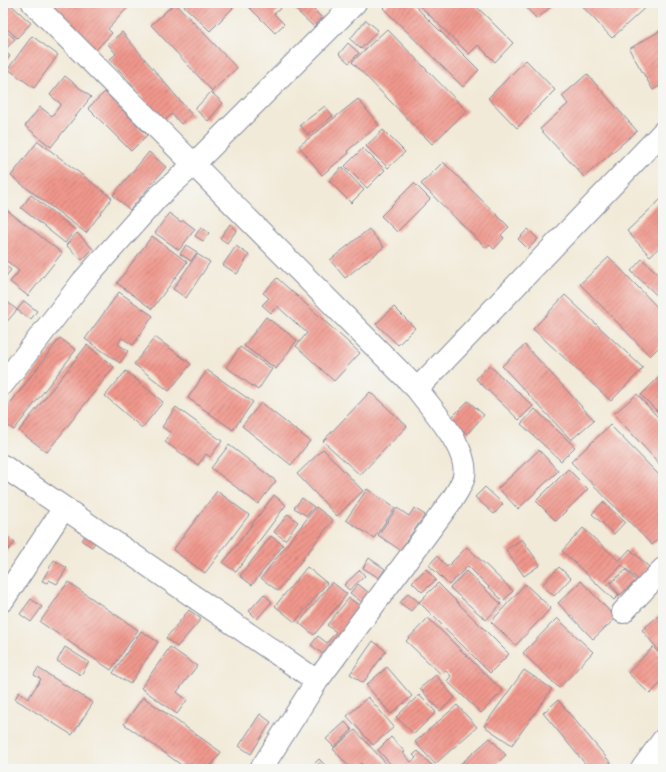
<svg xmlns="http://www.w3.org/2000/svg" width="666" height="772" viewBox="0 0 666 772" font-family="'Old Standard TT',serif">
  <defs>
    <pattern id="building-hatch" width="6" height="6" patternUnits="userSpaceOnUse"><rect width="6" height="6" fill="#f0978c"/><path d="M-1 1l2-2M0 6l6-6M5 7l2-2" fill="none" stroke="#c27c76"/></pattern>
  </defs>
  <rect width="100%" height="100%" fill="#f6f6f2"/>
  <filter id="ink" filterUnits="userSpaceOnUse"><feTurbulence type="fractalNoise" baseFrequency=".025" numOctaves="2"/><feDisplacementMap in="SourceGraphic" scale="8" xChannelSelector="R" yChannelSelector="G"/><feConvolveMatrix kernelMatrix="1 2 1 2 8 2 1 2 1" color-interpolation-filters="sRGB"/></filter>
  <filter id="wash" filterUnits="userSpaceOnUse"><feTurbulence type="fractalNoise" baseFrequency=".012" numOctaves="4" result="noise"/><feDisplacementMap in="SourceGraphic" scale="16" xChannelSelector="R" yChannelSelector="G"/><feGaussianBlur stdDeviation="0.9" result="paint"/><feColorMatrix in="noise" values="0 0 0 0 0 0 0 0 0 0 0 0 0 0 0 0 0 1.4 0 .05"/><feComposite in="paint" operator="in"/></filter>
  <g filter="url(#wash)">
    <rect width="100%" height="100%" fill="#f2ead8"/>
    <g id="blocks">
      <path fill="url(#building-hatch)" d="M3 3H9L31 23 17 38 3 25Z
        M47 3H129L131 4 108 29 112 33 96 50Z
        M175 3 237 68 212 91 151 25Z
        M181 3H231L235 6 210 31Z
        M245 3H278L282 7 274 14 284 24 275 33Z
        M300 3H320L314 10 322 18 314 27 295 9Z
        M388 3H412L479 70 463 87 383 8Z
        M417 3H473L513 43 495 62 478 45 469 54Z
        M522 3H552L553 5 537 19Z
        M583 3H650L612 38 581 5Z
        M366 20 378 30 361 49 350 39Z
        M3 29 15 39 6 49 3 46Z
        M387 29 467 111 432 144 352 62Z
        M663 29V84L653 90 629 49Z
        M122 32 192 115 181 124 172 114 163 122 110 59 116 54 108 44Z
        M32 36 58 55 34 88 8 69Z
        M348 43 359 53 349 63 339 54Z
        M3 50 10 56 3 65Z
        M526 60 555 90 517 128 488 98Z
        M587 74 637 131 584 177 540 129 568 104 562 96Z
        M65 76 91 97 51 147 25 126 40 107 52 116 61 104 50 95Z
        M105 92 147 135 131 151 88 108Z
        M211 92 223 103 208 121 195 109Z
        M358 99 379 125 347 151 349 153 322 175 299 146Z
        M325 106 333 116 308 135 300 125Z
        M383 130 405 152 388 168 366 146Z
        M38 141 112 198 86 233 11 176Z
        M363 148 385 170 367 188 345 166Z
        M149 152 166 167 130 210 113 195Z
        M443 162 509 227 501 235 504 238 494 249 490 245 486 248 421 184Z
        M342 167 364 190 351 203 329 181Z
        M414 183 430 199 397 232 381 216Z
        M31 195 75 230 65 243 21 208Z
        M661 199 663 201V244L650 256 627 231Z
        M3 207 62 253 28 296 10 282 19 271 3 258Z
        M169 213 181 222 183 220 195 229 179 250 155 233Z
        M230 224 237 230 227 243 220 238Z
        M201 227 209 233 203 241 195 236Z
        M369 229 384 247 345 278 330 260Z
        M528 229 538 239 528 249 518 239Z
        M77 233 93 249 82 260 66 245Z
        M152 236 187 262 152 309 117 283Z
        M186 245 197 252 191 261 180 254Z
        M236 246 249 255 237 274 223 265Z
        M197 254 210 262 186 298 173 289Z
        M609 257 663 313V343L650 356 580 284Z
        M642 259 663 278V301L631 271Z
        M3 263 11 270 3 280Z
        M277 278 360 353 334 381 296 346 307 333 277 306 271 313 262 305 269 298 263 293Z
        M119 292 153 316 133 345 122 338 118 344 128 351 120 363 85 339Z
        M565 295 643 368 611 401 533 329Z
        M3 298 17 310 3 326Z
        M24 301 37 311 31 319 17 310Z
        M394 307 415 328 398 345 376 324Z
        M266 317 297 340 276 369 244 346Z
        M155 337 191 364 169 391 134 364Z
        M60 338 76 350 14 430 3 422V413Z
        M87 345 114 367 47 452 19 431Z
        M525 345 594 420 571 440 502 366Z
        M240 347 272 369 258 390 226 367Z
        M489 365 533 406 519 420 476 379Z
        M207 370 253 402 233 430 188 398Z
        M126 371 163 402 142 428 105 396Z
        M661 375 663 377V417L641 395Z
        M370 392 407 426 360 475 323 441Z
        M637 394 663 423V468L614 414Z
        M468 401 484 415 467 434 450 419Z
        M261 403 310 441 291 465 242 426Z
        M176 407 222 441 210 457 206 454 198 465 165 442 171 433 162 427Z
        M535 409 575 447 561 461 521 424Z
        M610 425 663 479V535L652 545 571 462Z
        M229 445 276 481 258 504 211 468Z
        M323 449 363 491 337 516 297 474Z
        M539 450 558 471 518 509 498 488Z
        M568 469 588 489 556 521 536 501Z
        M485 487 503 504 494 514 475 497Z
        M367 489 395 508 374 538 346 520Z
        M217 491 249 515 205 573 173 550Z
        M274 495 286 505 236 572 223 563Z
        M302 498 314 507 307 516 294 508Z
        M603 502 625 522 614 534 592 514Z
        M316 507 333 520 278 591 261 578Z
        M397 508 409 516 414 508 425 515 400 550 378 535Z
        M288 514 298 522 285 540 274 532Z
        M583 528 619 561 630 549 650 568 638 580 622 565 605 582 619 595 614 600 562 551Z
        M87 531 99 537 92 547 82 541Z
        M3 532 15 543 3 555Z
        M271 536 283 545 252 585 240 576Z
        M522 539 540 565 524 576 506 550Z
        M467 547 513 591 503 601 468 566 449 585 429 565 437 556 447 567Z
        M369 558 385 569 379 578 363 568Z
        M54 560 67 568 57 584 49 580 47 583 42 581Z
        M307 567 327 583 295 622 275 606Z
        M559 567 571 578 554 596 542 585Z
        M426 569 436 580 422 592 412 582Z
        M360 570 365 576 349 590 344 585Z
        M626 570 636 581 620 595 610 583Z
        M466 571 501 604 486 620 450 588Z
        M581 581 616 618 593 639 558 603Z
        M68 582 138 630 111 670 40 622Z
        M332 582 347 594 314 635 299 623Z
        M438 583 509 654 490 673 419 602Z
        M358 584 374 597 367 606 350 593Z
        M525 584 551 608 516 645 491 622Z
        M408 593 419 602 411 611 400 603Z
        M264 594 272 602 257 619 249 611Z
        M349 598 361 607 324 655 311 645 318 636 327 643 336 632 327 625Z
        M31 599 42 607 31 622 20 614Z
        M189 610 201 619 177 647 166 638Z
        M663 612V650L660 652 642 630Z
        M428 618 503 691 481 713 447 681 451 676 446 671 442 675 406 641Z
        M557 618 593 652 559 688 523 653Z
        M141 631 158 642 130 684 113 673Z
        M373 641 386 651 363 683 350 674Z
        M65 647 89 662 81 675 57 661Z
        M170 647 197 666 177 692 187 700 177 714 141 688Z
        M653 647 663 657V681L650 694 628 673Z
        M387 667 412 696 391 714 366 685Z
        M38 668 93 703 72 735 15 699 19 692 28 699 41 679 34 675Z
        M524 670 552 689 512 745 484 726Z
        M436 675 455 698 440 711 420 688Z
        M419 695 436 712 414 734 396 717Z
        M143 697 221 752 209 769H187L124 724Z
        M368 697 394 727 373 745 347 716Z
        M558 700 616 769H583L587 766 543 713Z
        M457 705 477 727 435 764 415 742Z
        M260 714 271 722 251 754 239 746Z
        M345 722 352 730 334 747 326 739Z
        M355 730 391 769H367L361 763 354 769H351L333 749Z
        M391 737 405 752 403 753 411 762 416 758 413 755 418 751 435 769H395L378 750Z
        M490 738 506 755 490 769H455Z
        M319 759 329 769H309Z"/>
    </g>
  </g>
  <g filter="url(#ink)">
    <use href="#blocks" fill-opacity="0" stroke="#868c9b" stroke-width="1"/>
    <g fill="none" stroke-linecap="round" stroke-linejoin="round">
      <g stroke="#868c9b" stroke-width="24">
        <path id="street" d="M33 3 417 389C432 410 473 452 463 480 460 487 456 494 452 500L317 681 261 769
          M3 384 83 281 157 198 193 165 355 3
          M417 389 663 132
          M3 466 317 681
          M3 600 64 508
          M623 612 663 569
          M642 769 663 740"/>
      </g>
      <use href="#street" stroke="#fff" stroke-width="22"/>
    </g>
  </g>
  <rect width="666" height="772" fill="none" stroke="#f6f6f2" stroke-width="16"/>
</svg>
